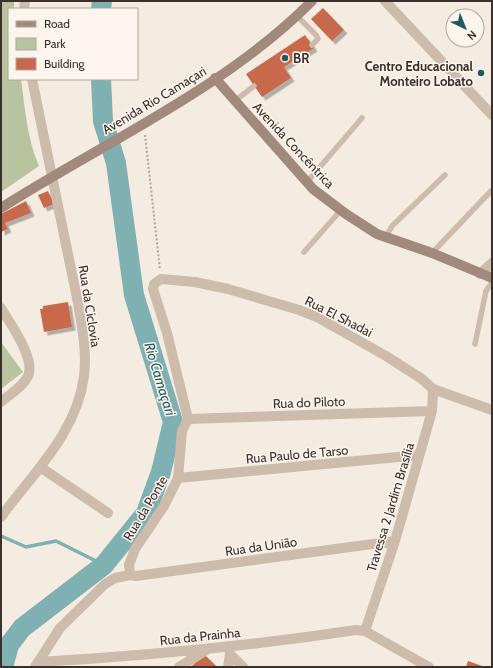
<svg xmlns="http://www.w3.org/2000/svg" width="493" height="668" viewBox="0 0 493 668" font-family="Cabin,sans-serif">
  <defs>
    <filter id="shadow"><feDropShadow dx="3.5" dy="3.5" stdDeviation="0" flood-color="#0004"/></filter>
  </defs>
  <rect width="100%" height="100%" fill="#f4ebe1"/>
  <path fill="#b8c4a0" d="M1 1 14 2V9H9V79H21C25 109 27 138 39 166L1 192Z
    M1 342 23 372 1 389Z"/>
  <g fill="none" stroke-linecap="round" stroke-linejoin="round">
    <path stroke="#7fb0b2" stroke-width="3.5" d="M1 536 26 547 56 541 104 565"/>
    <path stroke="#7fb0b2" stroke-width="20" d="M101 9 102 1
      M3 667 9 645 22 628 104 565 146 513 161 472 173 422 134 295 116 163 103 121 101 79"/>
  </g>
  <path fill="#c8694b" filter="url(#shadow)" d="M323 8 344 30 332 41 311 19Z
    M305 35 314 48 284 67 291 78 262 97 246 74Z
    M48 191 54 204 44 208 38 195Z
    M26 201 31 213 5 223 8 229 1 232V214Z
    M68 302 72 327 44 332 40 309H43V306Z
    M206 656 217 667H191L196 662Z
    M468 661 485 667H466Z"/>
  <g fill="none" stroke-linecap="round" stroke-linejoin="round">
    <path stroke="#b9a596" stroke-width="2" stroke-dasharray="2 2" stroke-linecap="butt" d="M145 135 160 270"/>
    <path stroke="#cdbbac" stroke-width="5.5" d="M297 16 316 35 318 39 312 45
      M236 100 254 86
      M307 182 362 118
      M386 237 392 226 445 175
      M304 252 341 210
      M432 253 491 191
      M475 344 486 291 492 283"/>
    <path stroke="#cdbbac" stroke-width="10" d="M385 1 492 115
      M24 9 25 1
      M480 274 492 263
      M1 308C10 323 36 359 28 376 23 387 10 394 1 402
      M188 419 432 411
      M40 467 108 513
      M178 478 419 455
      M1 517C33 473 77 433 84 376 87 352 82 327 78 303L32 79
      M130 575 136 576 395 541
      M365 631 395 541 432 411 433 389
      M229 646 230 654 243 667
      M38 662C144 656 250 646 356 630L365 631 429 667
      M35 667 60 628 105 584 115 578 130 575 129 565 135 549 164 506 178 478 182 431 188 419 167 333 153 289 154 284 161 279 195 282 228 289 299 310 317 317 386 356 422 379 433 389 492 410
      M179 667 205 651
      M228 667 230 654"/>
    <path stroke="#a18a7d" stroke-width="10" d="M215 78 313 189 346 214 377 234 432 253 492 278
      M1 208C103 143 226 88 312 1"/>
  </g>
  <g fill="#1f5a5e" stroke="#fbf5ee" stroke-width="1.5">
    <circle cx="285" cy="58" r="4"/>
    <circle cx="481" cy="73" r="4"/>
  </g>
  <g text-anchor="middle" stroke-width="3" stroke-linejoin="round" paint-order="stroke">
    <g font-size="13" font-weight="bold" fill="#3b302b" stroke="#fbf5ee" text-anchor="start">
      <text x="293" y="63">BR</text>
      <text x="473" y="71" text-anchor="end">Centro Educacional<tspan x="473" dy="15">Monteiro Lobato</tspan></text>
    </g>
    <g font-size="13" fill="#3b302b" stroke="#fbf5ee">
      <text transform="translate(154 100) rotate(-31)" y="5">Avenida Rio Camaçari</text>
      <text transform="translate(294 145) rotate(47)" y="5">Avenida Concêntrica</text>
      <text transform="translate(90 306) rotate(81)" y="5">Rua da Ciclovia</text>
      <text transform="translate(339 316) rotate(27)" y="5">Rua El Shadai</text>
      <text transform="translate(309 402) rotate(-2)" y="5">Rua do Piloto</text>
      <text transform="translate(297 454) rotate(-5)" y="5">Rua Paulo de Tarso</text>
      <text transform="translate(390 507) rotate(-73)" y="5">Travessa 2 Jardim Brasília</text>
      <text transform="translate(145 508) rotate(-59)" y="5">Rua da Ponte</text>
      <text transform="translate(261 546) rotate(-8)" y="5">Rua da União</text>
      <text transform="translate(200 636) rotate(-6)" y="5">Rua da Prainha</text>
    </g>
    <g font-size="14" font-style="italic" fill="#1f5a5e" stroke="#fbf5ee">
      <text transform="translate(160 379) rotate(73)" y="5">Rio Camaçari</text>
    </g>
  </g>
  <rect width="493" height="668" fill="none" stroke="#3b302b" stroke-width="4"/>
  <rect x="8" y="8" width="130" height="72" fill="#fbf5ee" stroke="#aea6a0"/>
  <rect x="16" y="21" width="20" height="6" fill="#a18a7d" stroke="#aea6a0"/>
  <text x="44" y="28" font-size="12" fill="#3b302b">Road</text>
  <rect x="16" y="38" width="20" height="12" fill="#b8c4a0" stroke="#aea6a0"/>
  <text x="44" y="48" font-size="12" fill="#3b302b">Park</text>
  <rect x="16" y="58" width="20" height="12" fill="#c8694b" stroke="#aea6a0"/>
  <text x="44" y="68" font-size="12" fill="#3b302b">Building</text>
  <g transform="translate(465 28) rotate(137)"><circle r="19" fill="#fbf5ee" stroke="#aea6a0"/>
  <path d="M0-3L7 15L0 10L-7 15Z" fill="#1f5a5e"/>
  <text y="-6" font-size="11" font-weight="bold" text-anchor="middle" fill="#3b302b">N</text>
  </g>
</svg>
